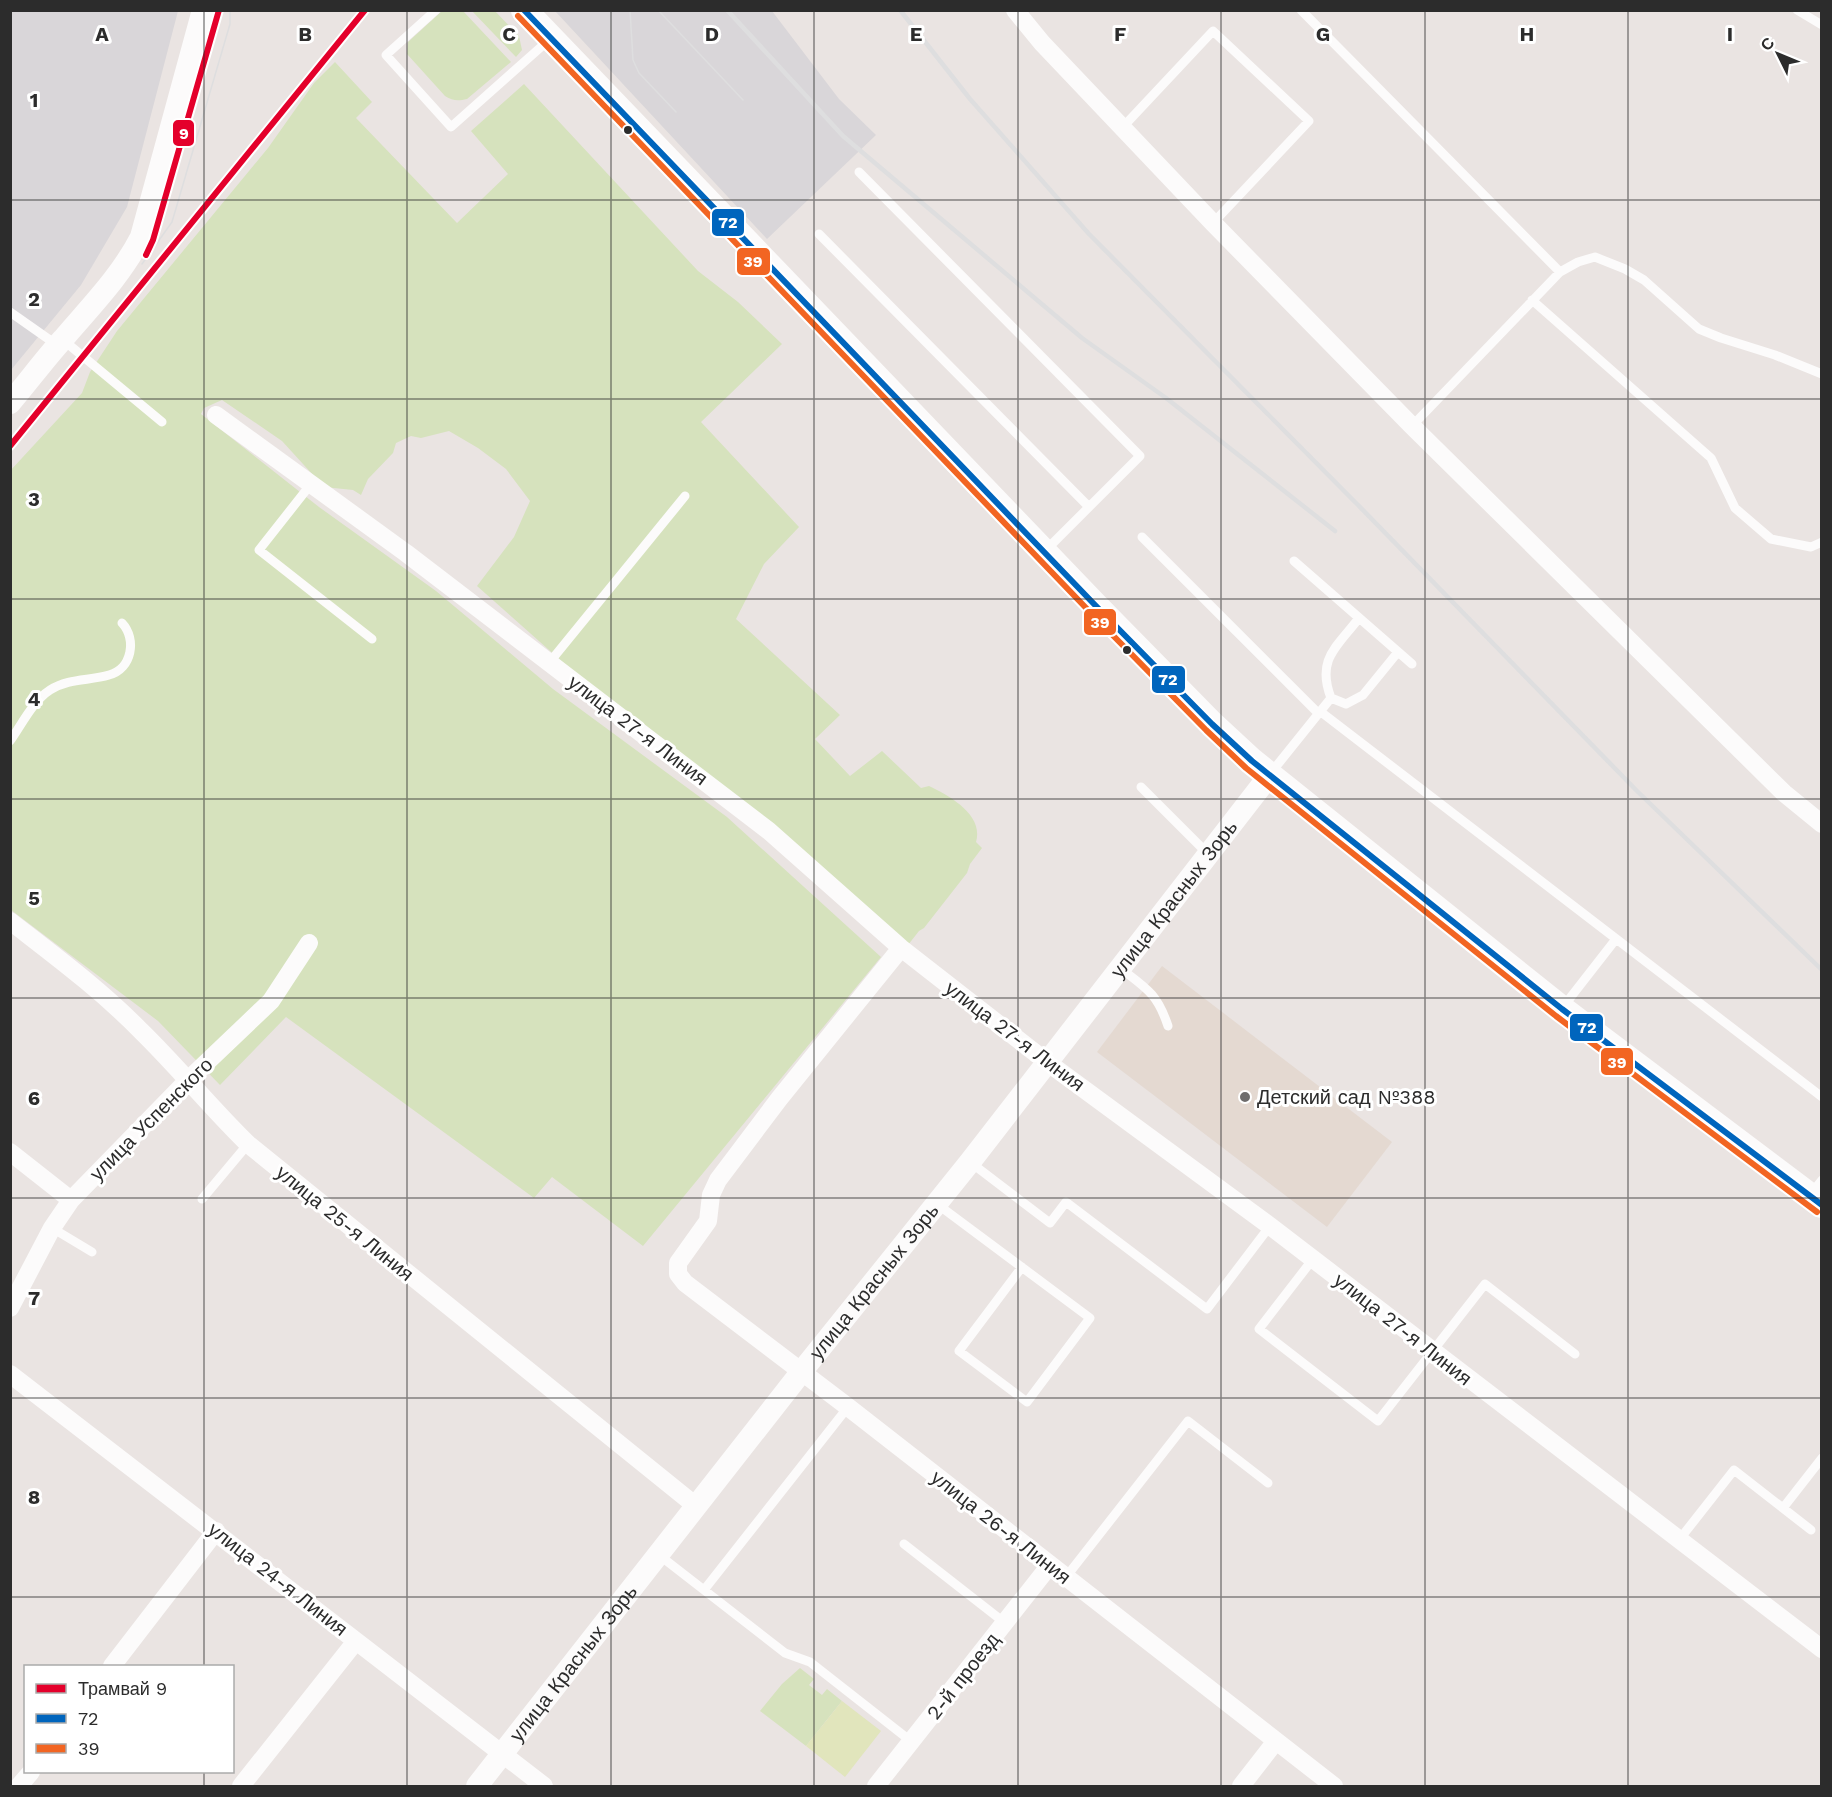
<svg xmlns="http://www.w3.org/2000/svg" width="1832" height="1797" viewBox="0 0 1832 1797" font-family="'Work Sans',sans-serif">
  <rect width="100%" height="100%" fill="#eae4e2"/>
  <path fill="#d9d6d9" d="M11 11H178L127 207 81 285 11 370Z
    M555 11H772L839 99 876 135 767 239Z"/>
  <path fill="#e4d9d1" d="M1162 966 1392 1142 1327 1227 1097 1052Z"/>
  <path fill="#d6e2bd" d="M442 11H463L511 62 467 99C458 101 453 101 445 96L407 54 408 42Z
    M472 11H495L519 36 522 50 516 57Z
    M335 62 372 102 356 118 457 223 508 174 471 131 524 84 698 271 738 302 782 344 701 422 799 527 764 564 736 619 840 715 815 739 850 776 882 751 921 788 929 786C950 796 984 815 976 842L982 848 970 864 967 873 924 928 919 931 908 945 567 666 477 586 514 537 530 501 506 469 478 448 449 431 421 438 411 436 396 443 393 453 368 479 361 495 353 490 324 487 282 441 222 400 204 408 201 414 319 507 436 591 553 689 727 817 881 957 643 1246 552 1177 534 1198 286 1017 220 1085 158 1021 11 910 10 471 82 393 90 372 117 331 268 148 314 83Z
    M800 1668 814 1679 809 1685 822 1695 827 1689 842 1701 806 1746 760 1711 782 1684Z"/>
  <path fill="#e1e5bc" d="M842 1701 881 1731 845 1777 806 1746Z"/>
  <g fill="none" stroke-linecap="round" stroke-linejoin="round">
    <path stroke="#fcfbfb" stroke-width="9" d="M436 10 386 55 451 127 550 39
      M1301 10 1560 272
      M1797 10 1822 25
      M1122 128 1213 31 1309 121 1213 223
      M859 172 1140 456 1044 552
      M819 234 1089 507
      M1532 300 1711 458 1735 508 1771 539 1811 547 1822 542
      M10 312 57 345
      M62 339 162 422
      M1412 426 1560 272 1578 262 1595 257 1625 269 1644 280 1699 329 1721 338 1775 355 1822 374
      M311 484 259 550 372 639
      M1142 537 1319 714
      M1294 561 1412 664
      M549 663 685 496
      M1331 698 1346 704 1363 695 1398 652
      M1321 712 1822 1097
      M10 741C22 724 33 701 50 690 69 678 89 681 109 675 132 669 137 639 122 623
      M1270 774 1331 698C1316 659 1337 647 1359 618
      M1141 787 1208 854
      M1120 968C1146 988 1157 993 1168 1026
      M1563 1007 1616 939
      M970 1162 1050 1223 1066 1202 1207 1309 1270 1226
      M1810 1195 1822 1180
      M202 1199 248 1144
      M937 1204 1090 1318 1027 1402 959 1351 1022 1267
      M52 1228 92 1252
      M1313 1259 1259 1329 1378 1421 1485 1284 1575 1354
      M1783 1508 1822 1458
      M1679 1540 1734 1470 1811 1530
      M904 1544 1005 1623
      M659 1555 785 1653 810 1662 912 1742
      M1066 1577 1188 1421 1268 1483
      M704 1590 848 1407"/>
    <path stroke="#fcfbfb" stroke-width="18" d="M1015 10 1042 43 1213 223 1412 426 1784 793 1822 824
      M216 415 406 553 769 831 901 948 1047 1062 1270 1226 1822 1649
      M10 921C55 956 101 990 141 1031 178 1067 211 1108 248 1144L696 1506
      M901 948 779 1099 718 1180 711 1195 708 1221 678 1263V1274L685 1283 848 1407 1334 1786
      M10 1152 71 1200
      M10 1308 52 1228 71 1200 187 1081 271 1001 309 943
      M10 1374 544 1786
      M112 1666 216 1531
      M19 1786 31 1772
      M241 1786 356 1641
      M876 1786 1050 1565
      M1241 1786 1276 1741"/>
    <g stroke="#fcfbfb" stroke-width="22">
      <path d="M10 403C28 382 44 360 63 339 91 306 121 276 141 237L203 10"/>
      <path id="s1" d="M477 1786 802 1371 970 1162 1269 776"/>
    </g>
    <path stroke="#fcfbfb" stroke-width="26" d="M524 10 1094 604 1212 724 1252 761 1562 1009 1822 1205"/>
    <path stroke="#dededf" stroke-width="1.5" d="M630 10 633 60 639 73 676 112
      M658 10 743 100
      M142 264 172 222 230 24V10"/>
    <path stroke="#dededf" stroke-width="4.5" d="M727 10 843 136 1082 338 1166 398 1335 531
      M900 10 970 99 1089 234 1358 505 1637 791 1822 970"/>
    <g stroke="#fff" stroke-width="10">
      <path id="bus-1" d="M524 10 1094 604 1212 724 1252 761 1562 1009 1822 1205"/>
    </g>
    <g stroke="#fff" stroke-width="10">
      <path id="bus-2" d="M518 16 1088 610 1206 730 1246 768 1556 1016 1817 1212"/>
    </g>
    <use href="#bus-1" stroke="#0065bd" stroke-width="6"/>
    <use href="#bus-2" stroke="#f26522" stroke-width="6"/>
    <g stroke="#fff" stroke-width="10">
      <path id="tram-1" d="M146 255 153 240 219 10
        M10 446 365 10"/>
    </g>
    <use href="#tram-1" stroke="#e4002b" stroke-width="6"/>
  </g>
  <path fill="none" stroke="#2c2c2c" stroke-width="1.5" stroke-opacity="0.55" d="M204 10V1666M407 10V1786M611 10V1786M814 10V1786M1018 10V1786M1221 10V1786M1425 10V1786M1628 10V1786M10 200H1822M10 399H1822M10 599H1822M10 799H1822M10 998H1822M10 1198H1822M10 1398H1822M10 1597H1822M204 1772V1786"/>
  <g fill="#2c2c2c" stroke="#fff" stroke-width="2">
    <circle cx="628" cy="130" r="5"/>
    <circle cx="1127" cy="650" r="5"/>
  </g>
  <circle fill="#6e6c6c" stroke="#fff" stroke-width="2" cx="1245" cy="1097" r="6"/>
  <g text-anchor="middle" stroke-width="6" stroke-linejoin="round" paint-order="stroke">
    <g font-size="20" fill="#2c2c2c" stroke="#fff">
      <text transform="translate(638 730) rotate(37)" y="7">улица 27-я Линия</text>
      <text dy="7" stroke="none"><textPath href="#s1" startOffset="1128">улица Красных Зорь</textPath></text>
      <text transform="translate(1015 1036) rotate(37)" y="7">улица 27-я Линия</text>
      <text transform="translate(151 1119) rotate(-45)" y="7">улица Успенского</text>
      <text transform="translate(345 1223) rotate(39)" y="7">улица 25-я Линия</text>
      <text dy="7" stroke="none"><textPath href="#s1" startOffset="642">улица Красных Зорь</textPath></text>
      <text transform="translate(1403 1329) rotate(38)" y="7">улица 27-я Линия</text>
      <text transform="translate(1001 1527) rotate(38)" y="7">улица 26-я Линия</text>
      <text transform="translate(278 1579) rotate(38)" y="7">улица 24-я Линия</text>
      <text dy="7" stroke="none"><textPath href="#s1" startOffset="156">улица Красных Зорь</textPath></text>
      <text transform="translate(963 1676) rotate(-52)" y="7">2-й проезд</text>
    </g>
    <g font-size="20" fill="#2c2c2c" stroke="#fff" text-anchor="start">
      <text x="1257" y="1104">Детский сад №388</text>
    </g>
  </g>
  <g font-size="20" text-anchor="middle" font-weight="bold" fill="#2c2c2c" stroke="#fff" stroke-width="6" stroke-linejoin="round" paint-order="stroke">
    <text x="102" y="41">A</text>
    <text x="305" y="41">B</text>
    <text x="509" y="41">C</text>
    <text x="712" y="41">D</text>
    <text x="916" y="41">E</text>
    <text x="1120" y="41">F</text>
    <text x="1323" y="41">G</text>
    <text x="1527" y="41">H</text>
    <text x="1730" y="41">I</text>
    <text x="34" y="107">1</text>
    <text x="34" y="306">2</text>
    <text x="34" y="506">3</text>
    <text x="34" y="706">4</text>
    <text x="34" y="905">5</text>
    <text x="34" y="1105">6</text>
    <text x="34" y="1305">7</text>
    <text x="34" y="1504">8</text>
  </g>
  <g stroke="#fff" stroke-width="2">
    <rect x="172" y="119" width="23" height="28" rx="6" fill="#e4002b"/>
    <rect x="711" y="208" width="34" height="29" rx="6" fill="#0065bd"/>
    <rect x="736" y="247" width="35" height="29" rx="6" fill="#f26522"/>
    <rect x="1083" y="608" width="34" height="28" rx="6" fill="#f26522"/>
    <rect x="1151" y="665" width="35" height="29" rx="6" fill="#0065bd"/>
    <rect x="1569" y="1013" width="35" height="29" rx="6" fill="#0065bd"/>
    <rect x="1600" y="1047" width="34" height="29" rx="6" fill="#f26522"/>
  </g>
  <g font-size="16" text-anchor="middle" font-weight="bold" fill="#fff">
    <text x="184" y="139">9</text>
    <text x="728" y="228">72</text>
    <text x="753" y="267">39</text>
    <text x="1100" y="628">39</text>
    <text x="1168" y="685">72</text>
    <text x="1587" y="1033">72</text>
    <text x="1617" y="1068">39</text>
  </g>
  <rect width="1832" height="1797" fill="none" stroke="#2c2c2c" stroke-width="24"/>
  <rect x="24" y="1665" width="210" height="108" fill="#ffffff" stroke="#ababab" stroke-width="1.5"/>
  <rect x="36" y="1684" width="30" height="9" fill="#e4002b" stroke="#ababab" stroke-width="1.5"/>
  <text x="78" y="1695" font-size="18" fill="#2c2c2c">Трамвай 9</text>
  <rect x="36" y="1714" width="30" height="9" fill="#0065bd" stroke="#ababab" stroke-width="1.5"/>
  <text x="78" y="1725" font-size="18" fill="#2c2c2c">72</text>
  <rect x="36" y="1744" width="30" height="9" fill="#f26522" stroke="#ababab" stroke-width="1.5"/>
  <text x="78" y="1755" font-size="18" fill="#2c2c2c">39</text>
  <g transform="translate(1778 54) rotate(313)" stroke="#ffffff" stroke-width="4.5" paint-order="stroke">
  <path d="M0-4.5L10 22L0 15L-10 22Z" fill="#2c2c2c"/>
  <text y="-9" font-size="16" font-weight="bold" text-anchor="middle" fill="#2c2c2c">С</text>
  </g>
</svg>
